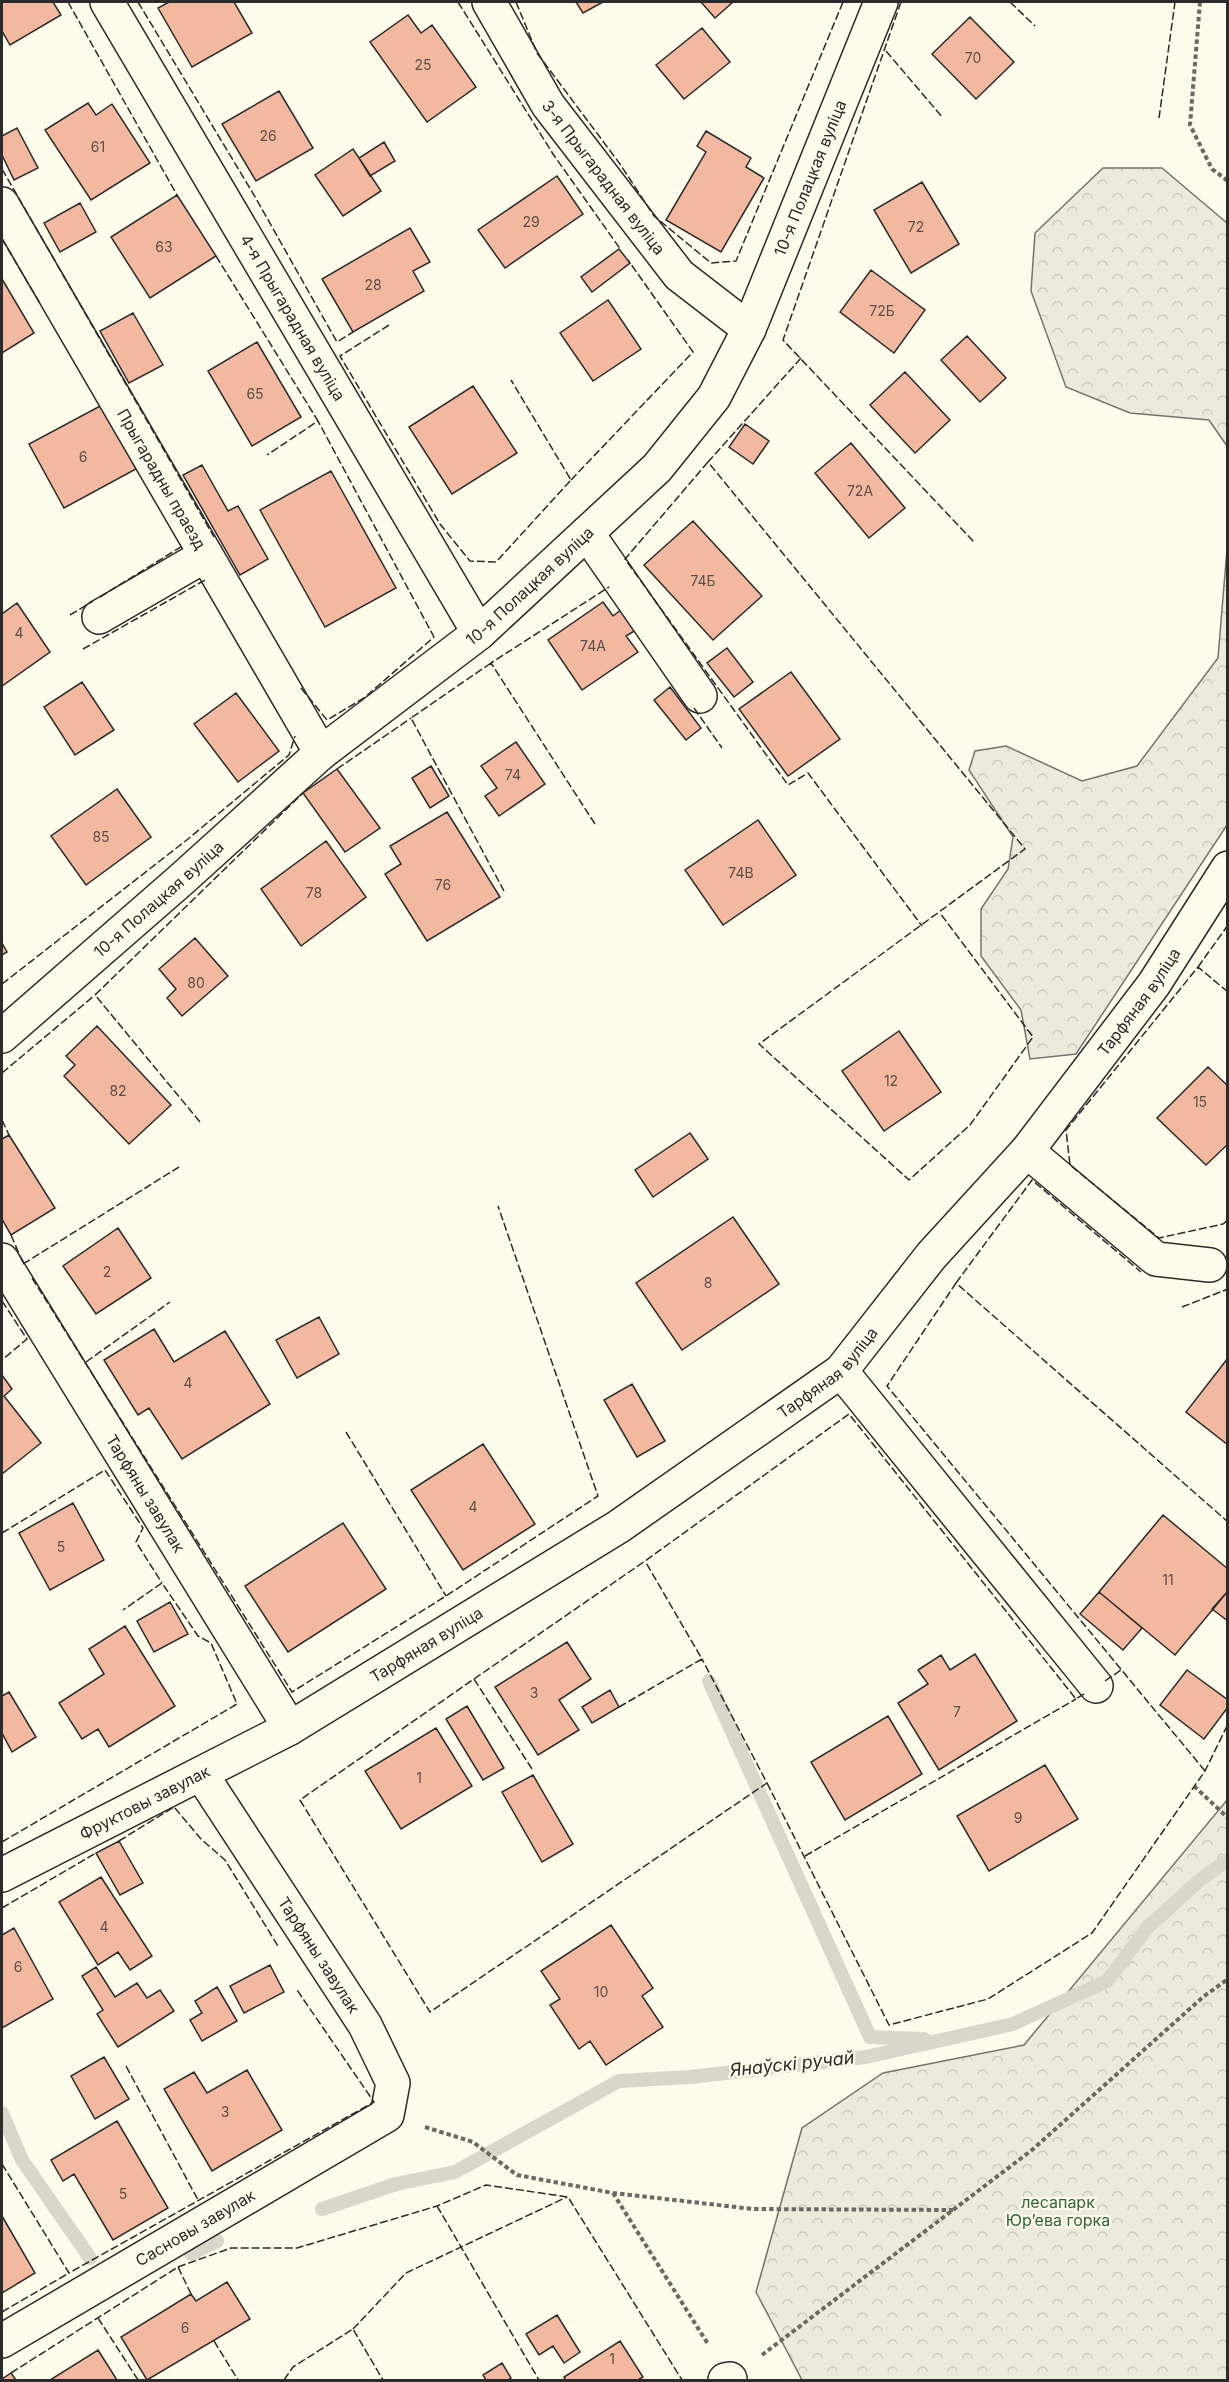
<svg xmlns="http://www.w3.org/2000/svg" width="1229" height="2382" viewBox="0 0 1229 2382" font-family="Inter,sans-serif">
  <defs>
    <pattern id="forest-crowns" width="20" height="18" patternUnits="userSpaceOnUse" patternTransform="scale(1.5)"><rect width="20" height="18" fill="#ecebdb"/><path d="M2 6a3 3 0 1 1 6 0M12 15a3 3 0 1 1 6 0" fill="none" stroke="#cbcabc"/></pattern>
  </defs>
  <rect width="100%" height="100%" fill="#fdfbea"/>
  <path fill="url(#forest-crowns)" stroke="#74746e" stroke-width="1.5" d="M1103 168H1162L1227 223V446L1209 420 1130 413 1066 387 1031 291 1035 233Z
    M1227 549V825L1076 1054 1030 1059 1021 1010 981 956V909L1008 869 1013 837 969 770 975 751 1006 746 1082 781 1137 766 1218 658Z
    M1227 1800V2380H802L756 2292 802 2128 883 2073 1024 2045Z"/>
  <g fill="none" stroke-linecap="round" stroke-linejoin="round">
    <path stroke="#d8d7c9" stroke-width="14" d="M709 1681 870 2037 924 2039
      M2 2113 22 2160 90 2258
      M322 2209 396 2184 455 2172 619 2081 690 2077 866 2057 1013 2024 1107 1981 1147 1928 1201 1879 1228 1860
      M191 2254 217 2241"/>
  </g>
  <path fill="#f2b8a0" stroke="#2b2b2b" stroke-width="1.5" d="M2 2H53L61 15 10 45 2 31Z
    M169 2H234L252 33 192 67 158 8Z
    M576 2H603L583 13Z
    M701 2H733L715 18Z
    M408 15 421 33 432 25 476 87 427 122 370 42Z
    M970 17 1014 62 976 99 932 54Z
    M702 28 730 62 684 99 656 65Z
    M279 91 313 148 256 181 222 124Z
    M88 103 96 115 112 104 150 163 91 200 45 130Z
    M17 128 38 168 14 180 2 155V136Z
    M706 131 751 158 746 167 764 178 721 252 666 220 706 152 697 146Z
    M384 142 395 161 370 176 359 158Z
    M353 149 381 191 343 216 315 175Z
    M557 176 583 214 505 268 478 230Z
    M922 182 959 244 911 273 874 210Z
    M177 195 216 256 150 298 111 237Z
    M80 203 96 232 60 252 44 223Z
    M410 228 430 262 413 271 424 291 353 332 322 279Z
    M619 249 630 263 592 292 581 277Z
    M871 270 925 310 894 353 840 312Z
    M2 279 34 333 2 353Z
    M608 300 641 349 593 381 560 333Z
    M133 313 163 365 129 383 100 331Z
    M967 336 1006 378 980 402 941 360Z
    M257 342 301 417 252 446 208 371Z
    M905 372 950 420 915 453 870 405Z
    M473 386 517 453 452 494 409 427Z
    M102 405 136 469 64 508 29 444Z
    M745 424 769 441 753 464 729 447Z
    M851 443 905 508 869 538 815 473Z
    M202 465 228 511 238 506 268 559 240 575 183 475Z
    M331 471 396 588 325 627 260 510Z
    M693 521 762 596 713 640 644 565Z
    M603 602 613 616 622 609 636 630 626 636 638 652 582 690 548 640Z
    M17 603 50 652 2 686V614Z
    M727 648 753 682 734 697 707 663Z
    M791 672 840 739 788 776 739 709Z
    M82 682 114 730 75 755 44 707Z
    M670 687 701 728 686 740 654 700Z
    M236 693 279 751 238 782 194 724Z
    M516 742 545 784 499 816 485 796 497 788 481 766Z
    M431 766 449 796 430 808 412 778Z
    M337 769 380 828 345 852 303 793Z
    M117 789 151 837 86 885 51 836Z
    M447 812 500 897 427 941 385 874 401 864 390 846Z
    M758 820 796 875 723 925 685 870Z
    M326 841 366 897 301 946 261 889Z
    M195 938 228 976 182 1016 167 998 176 989 159 969Z
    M2 943 7 952 2 955Z
    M97 1026 171 1105 129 1144 64 1076 75 1065 66 1056Z
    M899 1031 941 1092 884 1131 842 1071Z
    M1208 1067 1228 1086V1144L1206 1165 1157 1118Z
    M690 1133 708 1159 653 1197 635 1170Z
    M9 1135 55 1208 11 1235 2 1219V1139Z
    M733 1217 779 1284 682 1350 636 1283Z
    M118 1228 151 1278 96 1314 63 1266Z
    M319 1317 339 1354 297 1378 276 1340Z
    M154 1329 174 1362 225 1331 270 1404 182 1459 149 1408 138 1415 104 1360Z
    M1228 1358V1445L1186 1412Z
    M2 1375 12 1389 4 1396 41 1443 2 1474Z
    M632 1384 665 1441 637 1457 604 1400Z
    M483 1444 535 1524 463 1570 411 1490Z
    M73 1503 104 1560 50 1590 19 1533Z
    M1163 1515 1228 1569V1591L1175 1655 1099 1592Z
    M343 1523 386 1589 288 1652 245 1586Z
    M1228 1591V1621L1212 1609Z
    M1099 1592 1142 1628 1123 1650 1080 1614Z
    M170 1602 188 1634 154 1652 137 1621Z
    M125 1626 175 1706 109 1747 98 1729 82 1739 59 1703 104 1674 89 1649Z
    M567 1642 591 1679 559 1700 579 1730 538 1755 495 1687Z
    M975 1654 1017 1721 939 1770 898 1703 928 1684 918 1670 941 1655 950 1670Z
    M1187 1670 1228 1700V1707L1204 1739 1160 1705Z
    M610 1690 619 1707 592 1723 582 1707Z
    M9 1692 36 1737 12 1752 2 1733V1696Z
    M467 1706 504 1768 483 1780 446 1719Z
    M888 1716 922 1774 845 1820 811 1762Z
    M436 1728 472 1786 401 1829 365 1771Z
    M1045 1765 1078 1819 989 1871 957 1816Z
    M533 1775 573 1844 542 1862 502 1792Z
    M119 1841 143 1883 120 1895 96 1853Z
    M101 1877 152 1956 130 1970 118 1952 98 1965 59 1902Z
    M611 1925 653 1988 642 1996 663 2027 606 2065 590 2041 579 2049 550 2005 560 1999 541 1971Z
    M14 1928 53 1999 2 2028V1935Z
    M270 1965 284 1992 244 2013 230 1986Z
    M96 1967 115 1997 137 1983 147 1998 160 1990 174 2011 118 2047 97 2014 103 2010 82 1976Z
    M217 1987 237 2021 202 2041 190 2020 202 2013 195 2001Z
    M104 2057 129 2099 95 2119 71 2076Z
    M247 2070 282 2130 212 2171 164 2089 194 2072 207 2093Z
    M117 2121 168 2208 113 2240 74 2174 63 2181 51 2160Z
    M2 2216 35 2273 2 2293Z
    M227 2282 250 2319 147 2380 121 2337 191 2294 196 2301Z
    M557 2315 580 2352 564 2363 553 2346 539 2355 526 2334Z
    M620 2341 643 2377 638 2380H566L564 2377Z
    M98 2350 117 2380H50Z
    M502 2363 511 2378 508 2380H486L483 2375Z
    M11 2373 16 2380H2V2379Z"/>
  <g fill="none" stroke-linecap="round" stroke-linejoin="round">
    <g stroke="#2b2b2b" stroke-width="36">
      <g id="minor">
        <path id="s1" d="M107 2 479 633"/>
        <path id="s2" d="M489 2 548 105 679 275 749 329"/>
        <path id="s3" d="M2 204 321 753"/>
        <path d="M587 533 700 696"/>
        <path d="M99 617 206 555"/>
        <path id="s4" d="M2 1036 182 879 321 753 479 633 657 468 714 397 749 329 881 2"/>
        <path d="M1027 1151 1156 1259 1210 1265"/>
        <path id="s5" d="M2 1260 290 1728"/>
        <path d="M841 1371 1096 1686"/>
        <path id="s6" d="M2 1875 290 1728 618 1527 841 1371 931 1256 1027 1151 1154 984 1228 868"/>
        <path id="s7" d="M2 2341 387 2115 393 2083 365 2025 201 1774"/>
        <path d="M725 2380 730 2379"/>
      </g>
    </g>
    <path stroke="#6a6964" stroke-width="4" stroke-dasharray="4.5 3" stroke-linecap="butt" d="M1200 2 1190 125 1212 169 1228 181
      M1194 1786 1228 1818
      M425 2127 473 2142 517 2175 613 2193 753 2209 953 2210
      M613 2193 708 2344
      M762 2355 1032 2150 1203 1997 1228 1979"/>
    <use href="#minor" stroke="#fdfbea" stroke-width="33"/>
    <path stroke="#2b2b2b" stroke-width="1.5" stroke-dasharray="8 3" stroke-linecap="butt" d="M68 2 177 195
      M138 2 254 195 337 342 353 332
      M458 2 553 154 621 250
      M516 2 537 53 620 164 654 216 711 263 736 261 843 2
      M901 2 783 340 974 542
      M1010 2 1035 26
      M886 51 943 118
      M1159 118 1175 2
      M2 169 214 537
      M2 239 41 305
      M216 256 318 421 267 455
      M389 325 340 356 440 524 470 561 496 562 571 480 511 380
      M801 358 708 462 1025 849 759 1044 909 1180 970 1125 1033 1037 940 913
      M708 462 625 559 788 785 808 773 922 926
      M571 480 693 352 628 260
      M100 597 184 545
      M70 615 93 601
      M83 649 205 580
      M491 663 411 718 504 891
      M301 688 327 720 364 698 434 637 318 421
      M694 708 722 748
      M337 769 411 718
      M595 824 491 663 609 587
      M1198 967 1228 925
      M2 984 188 839 289 755 295 736
      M1228 992 1198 967 1066 1130 1070 1165 1159 1238 1223 1224 1228 1220
      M2 1073 95 995
      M2 1120 9 1135
      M200 1122 95 995 303 793
      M11 1235 24 1265
      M23 1264 179 1167
      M32 1278 292 1692 446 1596 598 1496 498 1206
      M956 1283 1032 1180 1141 1272
      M2 1301 27 1339 2 1360
      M1182 1307 1228 1289
      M86 1362 170 1302
      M346 1432 446 1596
      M2 1533 105 1470 143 1528 136 1542 162 1583
      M474 1679 645 1561 849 1414 1076 1699 1085 1693
      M1105 1681 1121 1670
      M619 1707 702 1659 645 1561
      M532 1769 474 1679 300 1800 430 2012 767 1783 702 1659
      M1205 1771 887 1386 956 1283 1228 1522
      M767 1783 889 2025 988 1999 1092 1933 1205 1771 1228 1724
      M119 1841 174 1807 201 1839 225 1860 278 1946
      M2 1842 237 1704 211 1643 198 1636 162 1583 123 1610
      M805 1856 1076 1699
      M2 1908 96 1853
      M126 2066 198 2200
      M2 2164 69 2273 374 2102 297 1990
      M437 2206 539 2380
      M178 2267 231 2248H297L437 2206 486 2185 568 2197 682 2380
      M2 2312 69 2273
      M98 2318 138 2380
      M353 2329 406 2273 567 2197
      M214 2341 238 2380
      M11 2373 178 2267 191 2294
      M284 2380 293 2367 353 2329 383 2380"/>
  </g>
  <g text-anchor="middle" stroke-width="4.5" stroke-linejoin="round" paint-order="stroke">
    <g font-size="14" fill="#5d4e48">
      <text x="973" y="63">70</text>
      <text x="423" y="70">25</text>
      <text x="268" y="141">26</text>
      <text x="98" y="152">61</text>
      <text x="531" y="227">29</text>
      <text x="916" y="232">72</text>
      <text x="164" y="252">63</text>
      <text x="373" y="290">28</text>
      <text x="882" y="316">72Б</text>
      <text x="255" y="399">65</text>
      <text x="83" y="462">6</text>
      <text x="860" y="496">72А</text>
      <text x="703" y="586">74Б</text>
      <text x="19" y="638">4</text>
      <text x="593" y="651">74А</text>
      <text x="513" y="780">74</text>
      <text x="101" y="842">85</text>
      <text x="741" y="878">74В</text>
      <text x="443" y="890">76</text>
      <text x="314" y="898">78</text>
      <text x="196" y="988">80</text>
      <text x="891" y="1086">12</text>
      <text x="118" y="1096">82</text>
      <text x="1200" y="1107">15</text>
      <text x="107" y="1277">2</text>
      <text x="708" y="1288">8</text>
      <text x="188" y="1388">4</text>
      <text x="473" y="1512">4</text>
      <text x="61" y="1552">5</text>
      <text x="1168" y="1585">11</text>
      <text x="534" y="1698">3</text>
      <text x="957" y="1717">7</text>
      <text x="419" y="1783">1</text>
      <text x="1018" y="1823">9</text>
      <text x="104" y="1932">4</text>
      <text x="18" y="1972">6</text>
      <text x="601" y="1997">10</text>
      <text x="225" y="2117">3</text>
      <text x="123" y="2199">5</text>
      <text x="185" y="2333">6</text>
      <text x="612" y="2364">1</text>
    </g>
    <g font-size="16" fill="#2b2b2b" stroke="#fdfbea">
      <text dy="6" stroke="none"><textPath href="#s2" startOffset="210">3-я Прыгарадная вуліца</textPath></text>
      <text dy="6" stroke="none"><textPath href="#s4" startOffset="1198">10-я Полацкая вуліца</textPath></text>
      <text dy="6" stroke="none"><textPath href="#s1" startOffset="366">4-я Прыгарадная вуліца</textPath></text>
      <text dy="6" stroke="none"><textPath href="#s3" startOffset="318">Прыгарадны праезд</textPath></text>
      <text dy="6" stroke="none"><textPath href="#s4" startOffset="694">10-я Полацкая вуліца</textPath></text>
      <text dy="6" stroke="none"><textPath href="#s4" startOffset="208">10-я Полацкая вуліца</textPath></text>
      <text dy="6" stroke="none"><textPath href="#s6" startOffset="1455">Тарфяная вуліца</textPath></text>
      <text dy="6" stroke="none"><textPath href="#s6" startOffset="969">Тарфяная вуліца</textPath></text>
      <text dy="6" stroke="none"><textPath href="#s5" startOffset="274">Тарфяны завулак</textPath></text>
      <text dy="6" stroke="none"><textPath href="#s6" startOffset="483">Тарфяная вуліца</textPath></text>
      <text dy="6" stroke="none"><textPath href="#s6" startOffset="160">Фруктовы завулак</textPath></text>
      <text transform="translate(319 1955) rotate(57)" y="6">Тарфяны завулак</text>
      <text dy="6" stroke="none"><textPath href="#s7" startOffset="224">Сасновы завулак</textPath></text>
    </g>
    <g font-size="16" fill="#34623c" stroke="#fdfbea">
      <text x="1058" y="2208">лесапарк<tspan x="1058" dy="18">Юрʼева горка</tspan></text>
    </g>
    <g font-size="18" font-style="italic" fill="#2b2b2b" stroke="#fdfbea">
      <text transform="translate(792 2064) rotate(-6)" y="6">Янаўскі ручай</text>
    </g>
  </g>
  <rect width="1229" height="2382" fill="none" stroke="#2b2b2b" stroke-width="6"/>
</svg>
